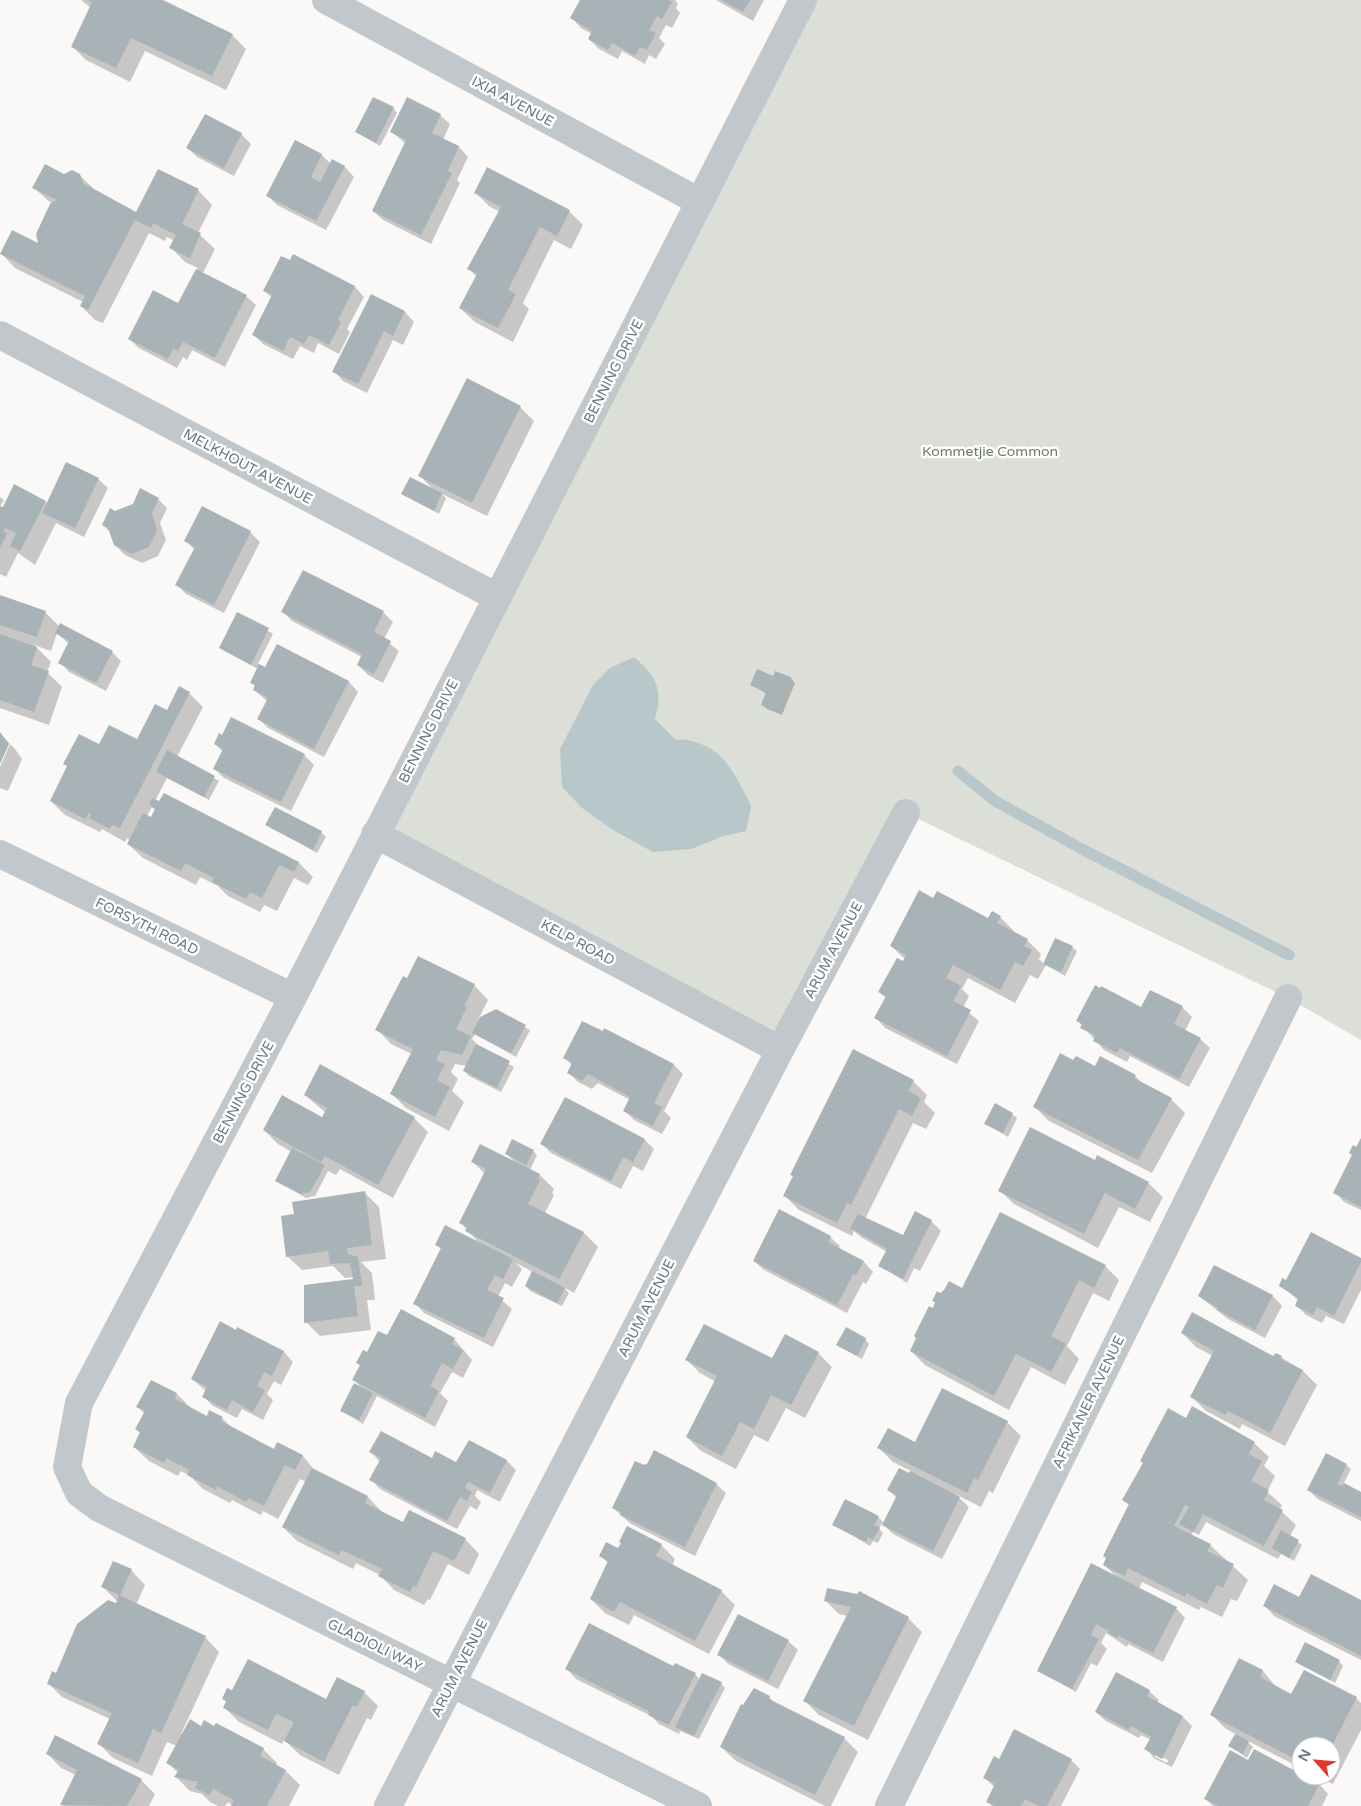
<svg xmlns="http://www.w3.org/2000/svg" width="1361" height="1806" viewBox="0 0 1361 1806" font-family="'Varela Round',sans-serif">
  <rect width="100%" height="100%" fill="#faf9f8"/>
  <path fill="#dbdfd7" d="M803 0H1361V1040L1288 998 906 813 780 1050 375 834Z"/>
  <path fill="#b8c7c9" d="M634 657C657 677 663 689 655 719L676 740C688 737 710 746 719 755 733 768 743 790 751 806L746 831 724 836 691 849 653 852 613 830 582 808 562 787 560 749 593 685 610 668Z"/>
  <path fill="#0003" fill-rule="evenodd" d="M81 0H160L232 35 246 49 226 90 145 51 130 82 86 60 72 46 91 8Z
    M581 0H675L678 4 676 8 680 13 672 28 666 25 659 38 665 44 656 59 649 55 645 64 622 51 618 59 599 49 589 39 592 34 581 28 572 18Z
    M716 0H764L753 21Z
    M393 108 397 113 380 146 357 132Z
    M440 115 450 124 443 140 459 147 468 157 457 180 460 183 431 244 383 220 373 211 406 144 392 132Z
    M241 134 251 144 234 176 197 157 188 148Z
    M295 142 322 155 331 164 332 161 345 167 354 177 326 230 277 205 267 195Z
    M64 175H79L94 189 137 214 198 190 212 205 198 233 215 249 203 273 246 296 256 305 225 367 192 350 187 360 183 357 177 368 139 348 129 339 179 304 198 268 185 262 171 248 175 241 167 237 165 241 149 233 103 323 95 320 81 306 83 302 15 268 1 253 39 245 52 204 34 188Z
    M475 192 569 211 583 225 571 249 554 240 523 303 529 309 513 342 475 322 460 308 477 277 468 268 500 212 489 206Z
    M294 256 355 287 364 297 347 329 350 332 339 354 318 343 314 353 300 346 293 359 263 344 253 334 272 298 265 291Z
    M371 296 405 312 414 322 403 345 393 340 367 393 343 381 334 371Z
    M520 407 534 421 487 516 442 494 446 498 439 514 403 494 434 490 420 476Z
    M98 479 108 488 84 537 56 523 35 565 18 553 6 577 0 574V497L4 500 0 507 3 509 45 502 48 504Z
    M158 499 167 508 160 523 166 540 158 556 142 563 125 555 115 545 110 532 103 525 115 512Z
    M203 508 250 532 260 542 224 613 186 594 177 585 195 550 186 541Z
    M304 572 383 612 393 622 384 639 399 651 383 683 368 675 358 665 362 657 292 621 283 612Z
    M0 596 45 612 60 627 112 652 121 661 106 691 69 672 60 662 69 644 57 633 51 651 34 645 51 662 47 672 62 687 49 725 0 708Z
    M238 613 273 634 258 664 265 668 278 646 349 682 358 692 324 757 268 728 258 718 267 701 254 690 256 687 251 682 258 669 220 648Z
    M776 672 791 678 795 683 782 715 767 709 762 705 767 694 751 685 773 678Z
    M189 693 203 707 177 757 219 781 209 800 167 778 155 801 299 863 313 877 308 885 294 878 277 911 264 905 260 912 228 896 218 886 200 877 196 885 143 858 128 844 130 840 127 838 125 842 102 829 100 832 65 815 51 801 100 746 137 740ZM152 807 156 811 152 819 147 816Z
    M0 734 15 749 22 759 8 791 0 788V767L10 744H7L0 761Z
    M223 737 304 755 314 765 291 811 224 778 215 769 223 752 215 744Z
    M267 825 321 832 326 837 317 853Z
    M934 900 988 920 1000 917 1014 931 1013 933 1027 940 1041 954 1039 959 1044 964 1072 947 1077 951 1065 976 1046 965 1038 979 1030 975 1015 1003 968 978 962 989 969 996 963 1008 979 1021 957 1064 885 1028 876 1018 886 998 879 992 905 959 891 946Z
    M474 985 488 1000 478 1020 496 1011 530 1030 516 1057 475 1034 472 1039 481 1048 514 1067 501 1092 469 1076 465 1071 467 1066 455 1064 451 1072 458 1079 452 1091 464 1102 449 1131 406 1108 392 1094 412 1054 391 1044 377 1029Z
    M1182 1007 1192 1017 1185 1031 1200 1039 1210 1048 1189 1087 1130 1056 1127 1062 1104 1050 1078 1021 1142 1008Z
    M603 1033 674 1065 683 1074 664 1111 671 1118 662 1134 634 1120 625 1111 630 1100 598 1083 592 1089 578 1082 568 1072 572 1065 565 1058Z
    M1073 1062 1135 1076 1144 1085 1171 1099 1185 1113 1152 1173 1049 1121 1035 1107Z
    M913 1081 927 1095 924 1102 935 1113 926 1129 913 1123 865 1219 904 1237 915 1213 931 1221 941 1231 920 1271 914 1268 907 1283 879 1265 887 1252 861 1237 854 1231 852 1236 799 1210 785 1196Z
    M305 1095 414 1118 428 1132 393 1198 340 1169 336 1175 328 1171 315 1196 306 1198 277 1180 292 1152 278 1144 264 1130 323 1119 326 1113Z
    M1012 1114 1017 1118 1008 1137 986 1124Z
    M645 1140 654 1149 643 1171 633 1166 621 1189 551 1153 542 1144Z
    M1361 1140V1210L1344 1202 1335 1192Z
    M533 1151 537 1155 530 1170 540 1175 554 1189 552 1193 554 1195 545 1213 584 1233 598 1247 574 1293 563 1287 569 1293 562 1306 530 1291 526 1286 533 1272 516 1263 522 1269 512 1287 505 1283 498 1297 512 1309 493 1347 424 1313 415 1303 441 1249 437 1245 479 1243 460 1222 485 1174 473 1162H515L506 1153Z
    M1095 1162 1148 1183 1163 1197 1150 1222 1119 1207 1098 1248 1014 1204 999 1190Z
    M365 1193 379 1207 386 1259 361 1262 372 1273 375 1300H367L371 1330 320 1336 306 1322 357 1277 345 1278 333 1266 302 1270 287 1256Z
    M830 1237 840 1246 838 1249 864 1262 873 1272 866 1284 863 1282 847 1313 764 1270 754 1261Z
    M1361 1259V1290L1344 1324 1326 1316 1322 1323 1306 1315 1296 1305 1299 1301 1280 1285Z
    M1105 1266 1119 1280 1109 1301 1093 1293 1067 1346 1079 1359 1065 1385 1031 1367 1009 1410 925 1365 911 1351 936 1303 933 1300 940 1294Z
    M1215 1266 1273 1296 1282 1306 1265 1338 1228 1319 1199 1296Z
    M238 1329 284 1352 293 1362 281 1385 274 1381 267 1394 273 1400 263 1420 242 1409 237 1418 213 1406 203 1396 206 1391 192 1379Z
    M1182 1333 1274 1357 1276 1354 1303 1371 1317 1385 1285 1446 1242 1424 1240 1429 1206 1411 1191 1396 1213 1356 1196 1347Z
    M388 1337 454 1339 472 1360 463 1378 452 1372 440 1393 448 1401 435 1427 377 1396 363 1424 342 1411 361 1387 354 1380 361 1366 358 1363Z
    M865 1339 869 1344 862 1359 837 1345Z
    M818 1353 832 1367 805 1418 786 1408 768 1442 754 1435 736 1469 701 1451 687 1437 716 1382 700 1373 686 1359 772 1360Z
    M151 1381 177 1394 191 1408 207 1417 222 1418 233 1429 274 1450 278 1443 303 1456 316 1472 368 1497 382 1512 404 1524 465 1539 479 1554 469 1575 448 1564 430 1600 428 1599 424 1605 394 1590 380 1575 356 1563 353 1569 297 1541 283 1527 306 1482 300 1479 278 1519 263 1511 261 1515 232 1500 230 1503 203 1489 190 1476 181 1471 178 1476 149 1461 134 1447 141 1434 136 1429 145 1414 138 1407Z
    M1186 1419 1254 1443 1269 1457 1264 1466 1275 1476 1267 1492 1282 1505 1280 1510 1296 1525 1290 1536 1302 1545 1294 1561 1281 1554 1278 1559 1206 1522 1199 1535 1193 1532 1191 1536 1210 1545 1248 1580 1237 1601 1231 1599 1222 1617 1201 1607 1199 1610 1142 1582 1139 1589 1176 1608 1185 1618 1163 1662 1128 1644 1127 1647 1106 1633 1101 1643 1107 1649 1097 1666 1091 1663 1076 1692 1039 1671 1117 1577 1104 1565 1130 1506 1123 1500Z
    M1007 1422 1021 1436 993 1493 989 1491 981 1507 955 1494 969 1507 942 1559 893 1534 882 1523 879 1529 883 1533 878 1543 873 1541 870 1546 834 1525 878 1517 884 1523 897 1498 888 1490 911 1471 893 1462 879 1448 915 1444Z
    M469 1441 507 1461 516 1470 500 1502 477 1490 475 1496 481 1502 477 1510 470 1506 457 1529 380 1489 371 1479 380 1462 371 1452 457 1464Z
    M655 1451 699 1473 716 1484 726 1493 695 1556 631 1524 613 1508 636 1462 648 1466Z
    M1346 1465 1351 1469 1343 1485 1361 1494V1521L1318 1499 1308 1490Z
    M661 1545 675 1559 672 1566 721 1591 735 1605 709 1654 634 1615 629 1625 605 1613 591 1599 608 1563 601 1556Z
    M131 1570 145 1585 136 1605 205 1637 219 1652 181 1734 202 1727 263 1749 277 1763 276 1766 286 1771 300 1785 289 1806H233L228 1802 225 1806H218L210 1802 202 1794 190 1791 176 1777 178 1773 168 1763 177 1746 167 1742 152 1776 113 1758 99 1744 110 1719 62 1697 48 1683 116 1604 118 1602 103 1587Z
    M1300 1599 1361 1601V1660L1274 1616 1265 1606Z
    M825 1600 908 1618 922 1632 868 1740 819 1715 805 1701 847 1616 839 1614Z
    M788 1641 798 1650 778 1689 728 1664 719 1654Z
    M1240 1660 1263 1671 1276 1687 1292 1695 1356 1698 1361 1703V1730L1333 1784 1317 1776H1331V1746H1301V1768L1246 1740 1253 1747 1247 1758 1230 1746 1236 1734 1226 1729 1212 1715Z
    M1339 1661 1343 1666 1335 1683 1297 1662Z
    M567 1669 695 1674 700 1680 721 1683 725 1688 699 1739 680 1731 679 1734 659 1724 651 1716 576 1679Z
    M1149 1691 1159 1700 1157 1703 1183 1717 1192 1726 1172 1767 1155 1759 1146 1749 1151 1740 1141 1735 1139 1738 1106 1721 1096 1712ZM1155 1754 1168 1760 1167 1763 1155 1757Z
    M364 1692 378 1706 371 1720 367 1718 339 1775 300 1755 284 1740 282 1744 239 1722 224 1707 227 1702 223 1699 326 1700Z
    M769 1697 776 1704 844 1738 858 1752 831 1806H825L736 1761 721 1747Z
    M47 1753 141 1780 155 1794 149 1806H63L61 1804 76 1775 61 1768Z
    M1071 1760 1080 1769 1061 1806H992L988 1802 994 1787 984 1777 999 1761Z
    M1249 1762 1301 1775 1319 1784 1328 1794 1322 1806H1213L1206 1799Z"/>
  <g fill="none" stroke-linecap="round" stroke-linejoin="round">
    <path stroke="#b8c7c9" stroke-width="11" d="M958 771 995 801 1080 848 1289 955"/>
  </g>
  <path fill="#a8b3b7" d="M87 0H163L233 34 212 76 131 38 116 68 71 47 92 2Z
    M580 0H668L672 2 662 19 657 16 649 30 656 33 647 50 640 47 635 56 612 43 608 50 588 39 592 31 570 18Z
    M721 0H750L743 12Z
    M373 97 394 107 376 143 355 132Z
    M407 97 441 114 432 133 459 146 448 171 452 173 421 235 372 211 406 140 390 132Z
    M205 114 242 133 224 168 186 148Z
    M295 140 322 154 311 177 320 182 332 159 345 166 316 221 266 196Z
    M45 164 64 174 72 170 80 174 83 183 136 212 158 169 199 189 182 224 201 233 190 258 169 248 176 235 153 223 151 228 135 220 88 310 80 306 85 296 0 254 12 230 38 243 36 234 50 204 57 200 32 188Z
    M487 167 570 210 557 236 540 227 508 290 516 294 498 328 459 308 477 274 467 269 501 207 474 193Z
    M293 254 355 286 338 320 341 322 329 345 309 335 304 344 290 337 283 351 252 335 272 295 263 291 281 256 290 260Z
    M196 269 247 295 215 358 183 342 178 351 173 349 168 359 128 339 153 290 178 303Z
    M371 294 405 311 393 336 384 331 358 384 332 372Z
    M467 378 521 406 472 503 418 476Z
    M66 462 99 478 75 528 42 513Z
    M410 477 442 493 434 511 401 494Z
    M14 484 46 501 20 551 10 546 16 533 5 528 3 531 7 533 0 548V506L3 507Z
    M140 488 159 498 152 513 157 530 149 547 131 554 114 545 108 528 102 525 110 508 115 511 133 504Z
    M202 506 251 531 214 605 175 585 195 547 184 541Z
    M303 570 384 611 374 632 391 641 374 674 357 665 362 654 281 612Z
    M0 595 46 611 37 637 0 625Z
    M237 612 269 628 251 665 219 648Z
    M60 623 113 651 96 683 58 663 69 641 55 633Z
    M0 634 37 647 31 665 49 671 34 712 0 700Z
    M277 644 349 681 314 749 257 719 268 698 253 690 255 685 250 683 259 664 265 667Z
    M757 669 773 676 775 671 791 677 777 712 761 705 766 692 750 685Z
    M179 686 190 692 120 828 112 825 110 829 89 818 91 814 89 813 85 819 50 801 67 766 63 764 79 734 99 744 109 725 137 739 155 704 167 710Z
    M231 717 305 754 281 802 213 769 223 749 214 744 219 733 222 735Z
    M0 732 9 744 0 764Z
    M167 750 215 776 204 797 156 772Z
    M164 793 299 862 294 872 279 865 262 898 250 892 246 899 212 882 214 878 185 863 181 871 127 844 143 813 151 817 155 809 149 805 152 798 159 801Z
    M275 807 322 831 313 850 265 825Z
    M919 890 933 898 937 891 988 918 992 911 1001 916 997 923 1028 939 1024 946 1032 950 1023 966 1015 962 1000 990 953 965 946 978 961 986 953 1001 971 1010 947 1056 874 1018 886 996 878 992 897 958 903 961 906 955 890 946Z
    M1055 938 1073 946 1061 972 1043 964Z
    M418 956 475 984 464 1006 467 1007 456 1029 471 1036 462 1055 441 1050 436 1060 445 1064 437 1080 450 1087 435 1117 390 1094 413 1049 375 1030 403 976 407 978Z
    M1095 985 1100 988 1101 986 1141 1007 1150 990 1183 1006 1174 1024 1201 1038 1179 1079 1120 1048 1117 1053 1093 1041 1095 1035 1080 1028 1082 1024 1076 1021Z
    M496 1009 526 1025 511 1053 472 1033 480 1017Z
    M582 1021 603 1031 604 1028 674 1064 654 1103 662 1107 653 1126 623 1111 630 1097 588 1074 582 1081 567 1073 572 1063 563 1058Z
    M476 1044 510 1061 497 1088 463 1071Z
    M853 1049 914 1080 908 1091 921 1098 912 1116 899 1109 851 1205 847 1203 837 1223 783 1196 793 1176 790 1175Z
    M1060 1053 1073 1060 1076 1056 1095 1066 1100 1056 1136 1075 1134 1078 1172 1098 1138 1160 1033 1107Z
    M320 1064 415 1117 378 1185 325 1156 321 1162 263 1130 282 1095 322 1117 327 1108 304 1095Z
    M565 1097 645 1139 633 1162 623 1157 611 1181 540 1144Z
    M995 1103 1013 1113 1003 1133 984 1124Z
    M1030 1127 1095 1160 1097 1155 1149 1182 1135 1209 1105 1193 1084 1234 998 1191Z
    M1361 1138V1207L1333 1193 1352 1155 1349 1153 1353 1145 1356 1147Z
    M512 1139 534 1150 526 1165 505 1154Z
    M480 1144 540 1174 538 1178 540 1180 528 1204 584 1232 559 1279 465 1231 467 1227 459 1223 486 1169 471 1162Z
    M292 1148 325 1165 310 1192 300 1194 275 1181Z
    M365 1191 372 1245 347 1248 348 1254 358 1257 362 1286H354L358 1316 304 1323V1285L353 1279 350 1263 330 1264 328 1251 286 1257 281 1216 294 1214 292 1202Z
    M779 1209 831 1236 828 1242 864 1261 856 1275 853 1274 837 1305 753 1261Z
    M915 1211 932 1220 903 1279 878 1266 887 1249 850 1228 858 1214 903 1235Z
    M1000 1212 1106 1265 1094 1288 1079 1280 1051 1336 1066 1344 1051 1372 1016 1354 994 1396 910 1351 916 1338 914 1336 929 1306 933 1308 935 1302 932 1301 937 1291 940 1293 944 1290 949 1281 962 1288Z
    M445 1225 513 1259 503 1279 495 1275 487 1290 504 1298 484 1338 413 1304 441 1248 435 1245Z
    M1311 1232 1361 1258V1262L1334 1316 1317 1307 1313 1315 1295 1306 1298 1298 1279 1286 1282 1278 1286 1280Z
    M1214 1265 1273 1295 1255 1330 1217 1310 1218 1308 1198 1296Z
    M532 1271 565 1288 557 1303 525 1286Z
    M401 1309 455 1338 452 1344 463 1350 453 1369 442 1363 430 1386 439 1391 425 1418 352 1380 360 1365 356 1363 363 1350 367 1352 378 1331 387 1335Z
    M1192 1312 1273 1356 1276 1353 1282 1356 1281 1359 1303 1370 1270 1433 1228 1411 1225 1415 1190 1397 1214 1351 1181 1333Z
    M220 1321 236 1330 237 1327 284 1351 272 1376 264 1372 257 1386 265 1390 253 1412 232 1400 227 1410 202 1397 207 1387 191 1379Z
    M704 1324 772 1358 785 1334 819 1352 791 1405 771 1395 754 1429 740 1422 722 1456 686 1437 717 1376 685 1360Z
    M846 1327 866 1338 857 1356 836 1345Z
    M151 1380 177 1393 175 1399 207 1416 209 1410 223 1417 221 1421 274 1449 277 1442 303 1455 295 1470 285 1465 264 1506 249 1498 246 1502 217 1486 216 1490 187 1475 189 1470 166 1458 164 1463 133 1447 140 1432 135 1429 145 1411 136 1407Z
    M354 1383 373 1393 359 1420 340 1411Z
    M942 1388 1008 1421 978 1480 974 1478 967 1493 877 1448 888 1428 915 1442Z
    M1192 1406 1255 1442 1249 1454 1262 1461 1251 1481 1269 1490 1264 1500 1283 1510 1264 1546 1203 1514 1194 1532 1179 1524 1189 1507 1185 1505 1174 1526 1211 1544 1207 1551 1234 1564 1223 1588 1217 1585 1207 1604 1186 1593 1185 1597 1128 1568 1125 1576 1103 1565 1106 1558 1103 1556 1129 1504 1122 1500 1143 1463 1140 1461 1168 1408 1186 1418Z
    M381 1431 432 1458 435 1451 456 1462 469 1440 507 1460 490 1493 468 1482 465 1488 472 1492 467 1501 460 1497 447 1521 369 1480 381 1458 369 1452Z
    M654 1450 717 1483 685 1547 620 1515 621 1512 612 1508 635 1461 644 1465 647 1464Z
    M1326 1453 1347 1464 1337 1484 1342 1486 1344 1483 1361 1492V1517L1307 1490Z
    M312 1468 368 1496 365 1503 403 1522 409 1510 466 1538 454 1561 433 1551 416 1587 413 1586 410 1592 378 1576 382 1569 342 1550 339 1555 282 1527Z
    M899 1468 909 1473 910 1471 960 1497 933 1551 882 1525 897 1495 887 1490Z
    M845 1499 879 1516 874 1525 880 1528 873 1540 868 1537 866 1542 832 1525Z
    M627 1526 662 1544 656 1556 722 1590 695 1641 620 1602 614 1612 590 1599 608 1561 599 1556 606 1542 618 1548 621 1543 619 1542Z
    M1281 1530 1299 1540 1289 1558 1272 1548Z
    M113 1561 132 1569 120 1595 101 1587Z
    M1091 1563 1177 1607 1153 1653 1119 1636 1117 1638 1108 1633 1109 1631 1096 1624 1091 1635 1099 1639 1072 1689 1037 1671Z
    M1311 1574 1361 1600V1656L1263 1606 1274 1584 1299 1597Z
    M827 1588 857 1594 859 1591 909 1617 854 1726 803 1701 851 1607 824 1601Z
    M119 1595 206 1636 161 1733 153 1729 138 1763 97 1744 112 1713 47 1684 52 1671 56 1673 77 1624 108 1600 116 1603Z
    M738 1614 789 1640 768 1681 717 1655Z
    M589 1623 673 1666 675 1663 696 1673 669 1725 648 1715 650 1712 565 1669Z
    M1305 1642 1340 1660 1330 1680 1295 1662Z
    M1239 1658 1263 1670 1260 1677 1291 1694 1304 1670 1357 1697 1332 1746H1301V1762L1210 1715Z
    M248 1659 326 1699 337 1677 365 1691 357 1707 353 1705 324 1762 284 1741 294 1722 276 1714 268 1730 223 1708 226 1701 222 1699 227 1688 232 1690Z
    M1116 1672 1150 1690 1147 1696 1183 1716 1162 1759 1144 1749 1151 1737 1131 1726 1129 1730 1095 1712Z
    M702 1673 722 1682 694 1736 675 1727Z
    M754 1688 770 1696 769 1699 845 1737 815 1795 720 1747 741 1704 743 1705Z
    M190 1719 201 1726 204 1720 214 1726 216 1723 264 1748 260 1756 286 1770 267 1806H231L234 1800 213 1789 209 1795 195 1788 198 1782 174 1777 179 1770 166 1763Z
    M1014 1729 1072 1759 1047 1806H1039L1025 1799 1021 1806H995L986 1802 995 1784 983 1778 994 1756 999 1759Z
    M1235 1734 1249 1741 1243 1754 1228 1746Z
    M55 1735 142 1779 127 1806 60 1805 77 1770 46 1754Z
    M1254 1749 1301 1774V1776L1320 1783 1308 1806H1218L1204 1799 1230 1750 1248 1760Z"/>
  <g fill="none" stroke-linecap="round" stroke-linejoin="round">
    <path stroke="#c1c7ca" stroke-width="28" d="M326 0 700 202
      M0 335 497 597
      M375 834 780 1050
      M0 854 293 997
      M388 1806 780 1050 906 813
      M698 1806 99 1508 79 1493 67 1467 79 1403 293 997 803 0
      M889 1806 1288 998"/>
  </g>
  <g text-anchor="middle" stroke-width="5" stroke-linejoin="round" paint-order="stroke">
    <g font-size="14" fill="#657a82" stroke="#fff">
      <text transform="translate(513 101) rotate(28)" y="5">IXIA AVENUE</text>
      <text transform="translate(613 371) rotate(-63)" y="5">BENNING DRIVE</text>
      <text transform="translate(248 466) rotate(28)" y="5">MELKHOUT AVENUE</text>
      <text transform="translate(428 731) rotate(-63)" y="5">BENNING DRIVE</text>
      <text transform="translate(147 926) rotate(26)" y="5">FORSYTH ROAD</text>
      <text transform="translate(578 942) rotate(28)" y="5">KELP ROAD</text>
      <text transform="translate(833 950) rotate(-62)" y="5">ARUM AVENUE</text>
      <text transform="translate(243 1092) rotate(-62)" y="5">BENNING DRIVE</text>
      <text transform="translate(646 1308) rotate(-63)" y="5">ARUM AVENUE</text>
      <text transform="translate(1088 1402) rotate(-64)" y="5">AFRIKANER AVENUE</text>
      <text transform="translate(375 1645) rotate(26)" y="5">GLADIOLI WAY</text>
      <text transform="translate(459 1668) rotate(-63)" y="5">ARUM AVENUE</text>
    </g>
    <g font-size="14" fill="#6c7a64" stroke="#fff">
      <text x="990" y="456">Kommetjie Common</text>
    </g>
  </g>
  <g transform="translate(1316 1761) rotate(297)"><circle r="24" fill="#ffffff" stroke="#c1cacd"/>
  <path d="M0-4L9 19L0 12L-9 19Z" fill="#e23730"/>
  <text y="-8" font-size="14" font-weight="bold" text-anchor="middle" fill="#657a82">N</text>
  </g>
</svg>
